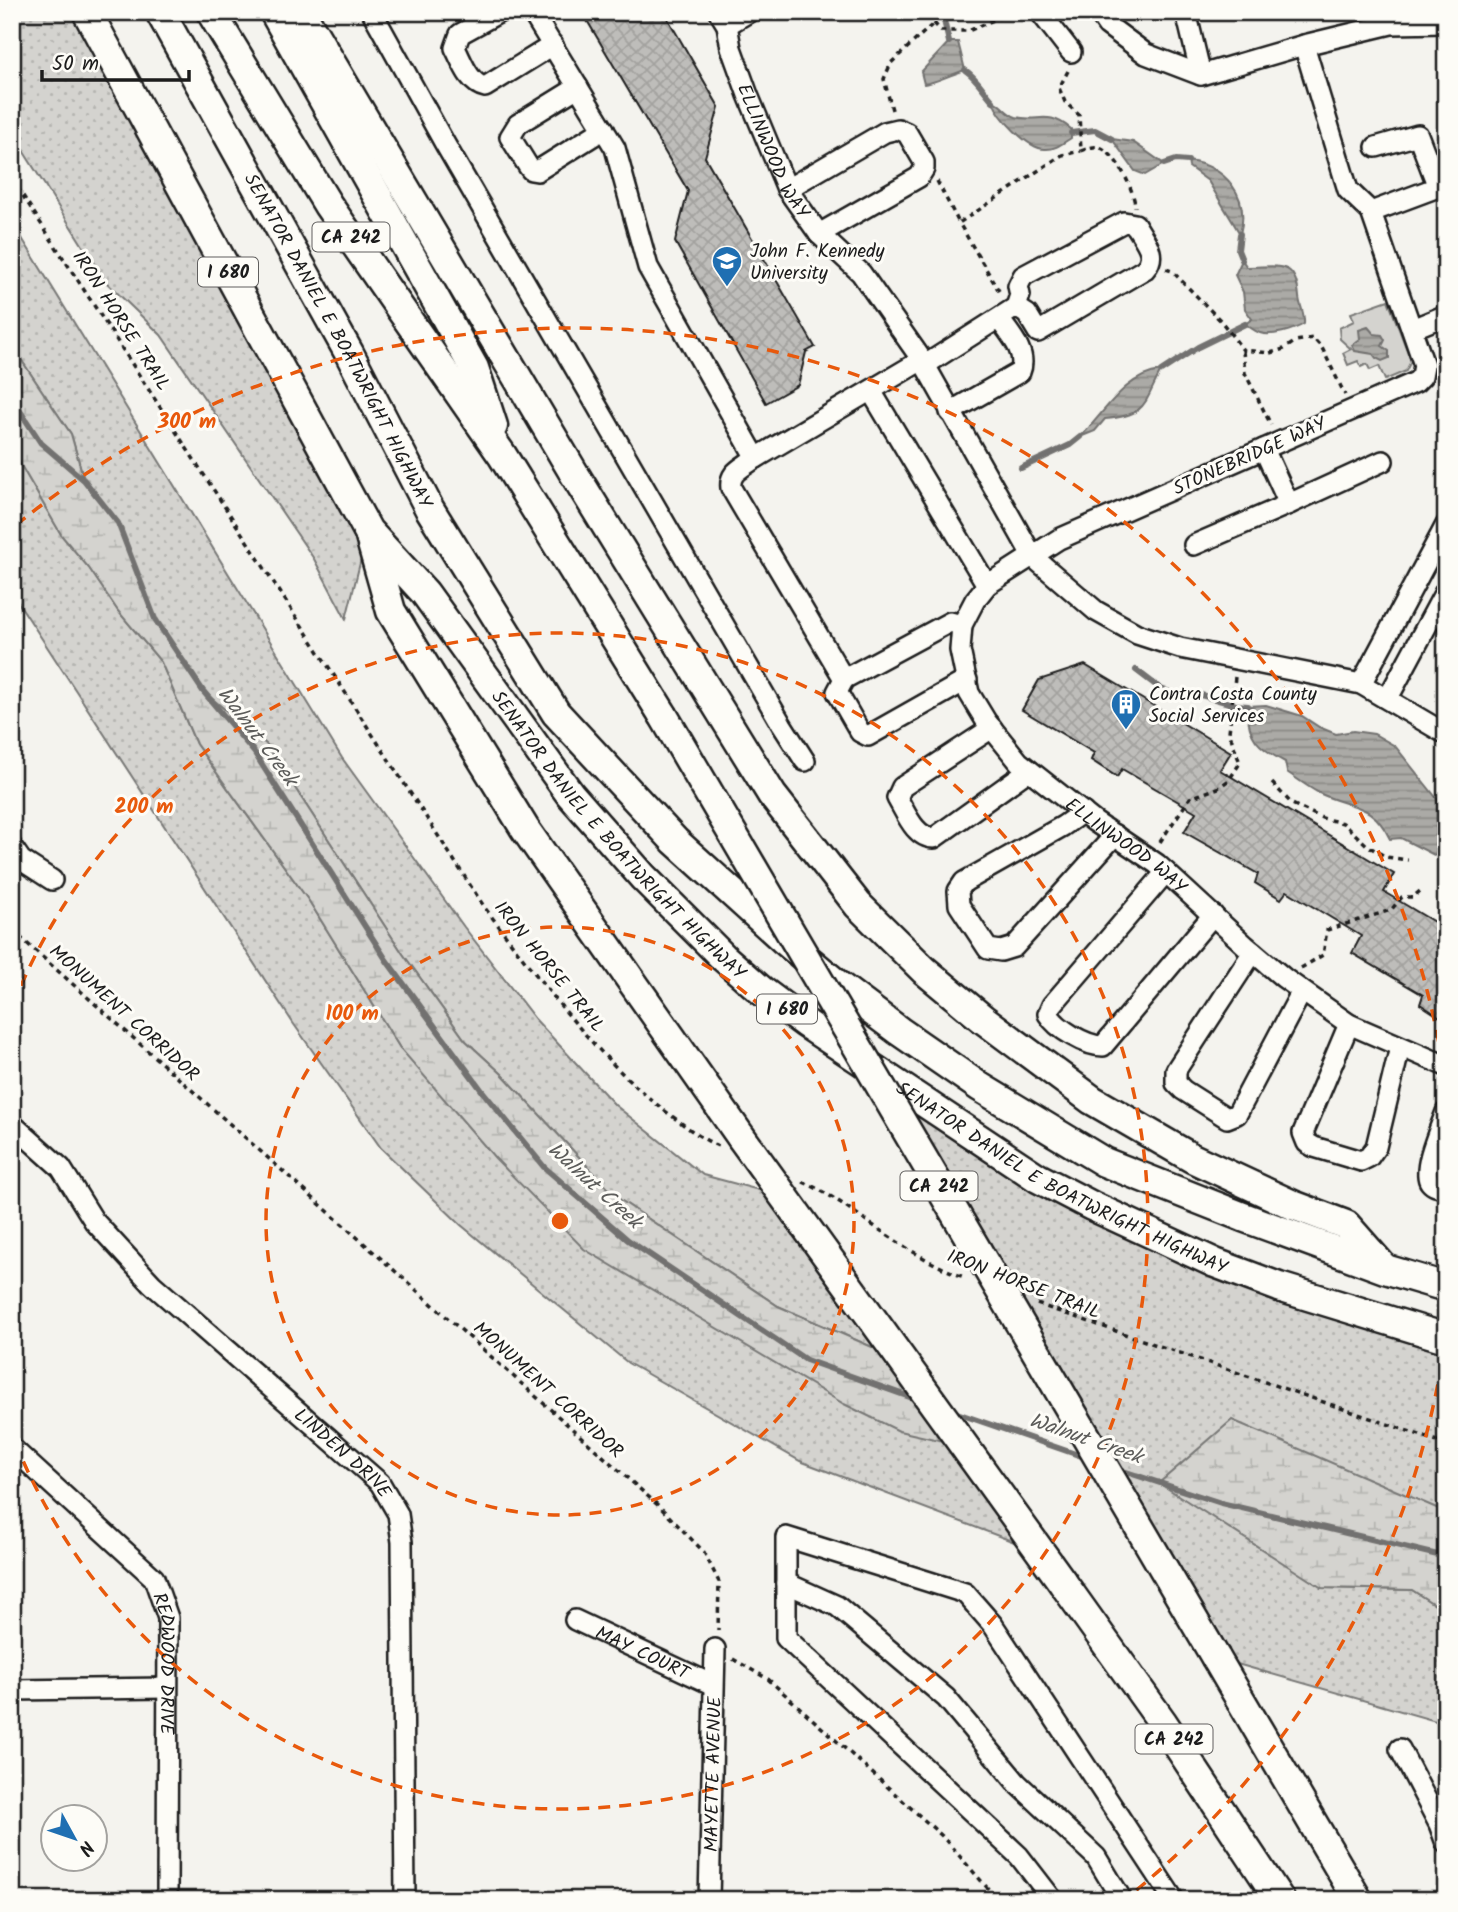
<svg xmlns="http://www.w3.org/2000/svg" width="1458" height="1912" viewBox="0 0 1458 1912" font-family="Kalam,sans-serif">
  <defs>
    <pattern id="grass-dots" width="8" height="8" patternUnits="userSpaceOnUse" patternTransform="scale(1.75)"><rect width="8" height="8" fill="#d4d3cf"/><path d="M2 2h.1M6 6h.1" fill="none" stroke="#b5b5b1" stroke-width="1.8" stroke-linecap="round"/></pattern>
    <pattern id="wetland-marsh" width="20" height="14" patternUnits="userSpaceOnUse" patternTransform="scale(1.75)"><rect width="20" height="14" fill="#d4d3cf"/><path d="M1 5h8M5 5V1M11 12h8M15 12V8" fill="none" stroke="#b5b5b1"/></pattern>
    <pattern id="water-rules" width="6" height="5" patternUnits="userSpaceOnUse" patternTransform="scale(1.75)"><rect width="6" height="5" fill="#abaaa6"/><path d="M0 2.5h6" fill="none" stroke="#8a8a86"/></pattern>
    <pattern id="building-cross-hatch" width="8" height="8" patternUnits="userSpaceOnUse" patternTransform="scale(1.75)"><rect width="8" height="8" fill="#bebdba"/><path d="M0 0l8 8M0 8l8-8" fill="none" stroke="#a3a29f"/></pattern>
  </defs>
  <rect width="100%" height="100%" fill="#f4f3ee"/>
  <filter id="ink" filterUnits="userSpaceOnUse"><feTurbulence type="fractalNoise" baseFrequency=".0143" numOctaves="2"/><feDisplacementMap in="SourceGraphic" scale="14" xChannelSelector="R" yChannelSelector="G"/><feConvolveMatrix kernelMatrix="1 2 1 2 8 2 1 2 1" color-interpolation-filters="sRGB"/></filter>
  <g filter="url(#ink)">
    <path fill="url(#grass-dots)" stroke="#787876" stroke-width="2" d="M12 12H87L368 531 346 619 314 559 161 335 105 281 12 133Z
      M12 222 342 758 464 927 535 1019 615 1105 703 1175 785 1197 902 1360 778 1306 616 1197 502 1074 465 1040 403 954 267 745 203 691 155 619 118 523 84 480 71 434 12 346Z
      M12 450 62 536 89 568 118 611 161 662 196 744 309 901 400 1048 965 1446 1041 1552 800 1461 628 1363 461 1225 381 1148 293 1023 12 593Z
      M894 1084 1092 1206 1446 1338V1512L1441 1510 1322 1588 1412 1590 1446 1612V1724L1216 1658Z"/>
    <path fill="url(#wetland-marsh)" stroke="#787876" stroke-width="2" d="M12 346 71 434 84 480 118 523 155 619 203 691 267 745 403 954 465 1040 502 1074 616 1197 778 1306 902 1360 965 1446 899 1431 844 1404 584 1249 495 1158 400 1048 309 901 196 744 161 662 118 611 89 568 62 536 12 450Z
      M1232 1420 1446 1512V1612L1412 1590 1322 1588 1159 1483Z"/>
    <path fill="#d4d3cf" stroke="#787876" stroke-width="2" d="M1388 300 1411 361 1406 371 1385 380 1379 366 1370 370 1367 364 1361 367 1358 361 1348 365 1343 353 1351 349 1340 339 1339 328 1354 321 1351 313Z"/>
    <path fill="url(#water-rules)" stroke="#72716f" stroke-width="2" d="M949 42H958L965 70C955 73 932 84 924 84L921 72Z
      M993 101C1003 105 1006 114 1016 117 1038 123 1047 109 1071 129V138C1063 143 1055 150 1045 149 1028 149 998 117 993 101Z
      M1112 139 1133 142 1164 164 1145 175 1135 171Z
      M1188 161C1226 166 1250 196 1240 234L1208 181 1189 167Z
      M1242 260 1247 267C1278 267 1296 259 1299 297 1300 307 1305 314 1304 324 1294 330 1271 337 1260 333 1254 331 1250 327 1245 324L1252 319 1245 309 1243 292 1235 275Z
      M1368 327 1374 334 1382 335 1385 340 1382 346 1389 351V358L1382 361 1376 358 1373 354 1355 351 1352 345 1360 339 1359 330Z
      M1161 371C1143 404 1148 415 1105 419L1095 431 1080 437C1104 414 1124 375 1161 371Z
      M1266 705 1302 716 1319 727 1336 734 1353 731 1374 734 1395 746 1446 810V861L1401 838 1390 839C1372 801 1351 809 1319 793 1308 787 1297 779 1287 772L1285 762C1259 748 1246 738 1248 706Z"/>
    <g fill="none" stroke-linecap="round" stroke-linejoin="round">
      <path stroke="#72716f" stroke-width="6" d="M942 12 949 42
        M965 70C977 78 983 90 993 101
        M1071 133 1095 130 1112 139
        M1164 164 1176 160 1188 161
        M1240 234 1238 250 1242 260
        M1161 371 1198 347 1245 324
        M12 399 41 443 84 480 118 523 155 619 203 691 254 752 387 961 483 1092 544 1167 628 1240 806 1360 918 1400
        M1021 468 1070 445 1080 437
        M1136 670 1161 689 1173 693H1194L1236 705 1248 706
        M951 1411 1087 1458
        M1117 1469 1221 1503 1446 1557"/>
    </g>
    <path fill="url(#building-cross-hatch)" stroke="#1c1c1c" stroke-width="2" d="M582 12H664L719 107 705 157 815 347 806 352 798 385 766 403 675 242 688 191Z
      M1085 665 1231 752 1220 770 1394 874 1384 892 1446 929V1021L1420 1004 1423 995 1352 953 1361 936 1287 891 1281 899 1255 883 1258 874 1184 832 1196 812 1122 769 1117 777 1091 760 1094 753 1022 710 1039 680Z"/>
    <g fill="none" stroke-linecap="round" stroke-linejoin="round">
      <g stroke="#1c1c1c" stroke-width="24">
        <g id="minor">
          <path d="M372 12 445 144 782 725 805 761"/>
          <path d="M500 12 460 34 455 48C462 61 469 84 485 87L553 45"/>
          <path d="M532 12 615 148 648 267 756 458"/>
          <path id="s1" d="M719 12 727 25 731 48 748 95 787 189 819 234 861 273 922 360 1033 557 1096 611 1137 634 1180 648 1361 684 1446 734"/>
          <path d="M1040 12 1071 52"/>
          <path d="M1098 12 1107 25 1146 54 1201 75 1304 45 1391 24 1446 23"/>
          <path d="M1186 12 1201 75"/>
          <path d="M727 25 749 12"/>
          <path id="s2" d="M1304 45 1348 190 1371 212 1424 365 1422 376 1416 382 1059 539 987 585 975 600 962 625 960 650 969 693 986 721 1019 762 1095 822 1157 864 1246 946 1284 978 1349 1024 1446 1066"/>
          <path d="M578 87 518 124 510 137 528 166 531 170 537 171 604 129"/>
          <path d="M1376 147 1418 135 1438 187"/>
          <path d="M787 189 885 132 898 129 907 133 924 162V169L919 177 819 234"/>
          <path d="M1371 212 1446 184"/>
          <path d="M1412 329 1446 315"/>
          <path d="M925 365 1016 307 1020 295 1018 286 1023 276 1124 222 1135 224C1143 239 1159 254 1145 269L1038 332 1027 314 1016 307"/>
          <path d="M871 391 987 585"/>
          <path d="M950 412 1020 372C1028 353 1010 334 999 319"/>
          <path d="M1289 504 1383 461"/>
          <path d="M1194 545 1289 504 1264 449"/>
          <path d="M962 625 950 622 844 679 837 692 860 732 868 736 967 680"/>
          <path d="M844 679 731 488C729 473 740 469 751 461L922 360"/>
          <path d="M1361 684 1446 525"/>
          <path d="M1388 698 1446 590"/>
          <path d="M992 728 902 787 897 798C906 813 915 838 934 838L1029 770"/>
          <path d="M1083 812 1063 826 964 882 958 891 959 905 988 949 1001 951 1014 947 1115 835"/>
          <path d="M12 847 21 860 52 880"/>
          <path d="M1166 872 1052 1005 1048 1014C1057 1029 1086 1046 1103 1046L1213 915"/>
          <path d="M1253 952 1176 1070V1083L1183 1090 1227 1118 1237 1114 1302 991"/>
          <path d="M1349 1024 1303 1133 1307 1143 1314 1147 1361 1161 1369 1157 1376 1147 1400 1047"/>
          <path d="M1446 1112C1441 1126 1421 1171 1430 1182 1434 1187 1440 1187 1446 1188"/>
          <path id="s3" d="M12 1124 61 1168 94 1221 152 1284 380 1483 398 1514 402 1542 405 1900"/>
          <path id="s4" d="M12 1448 154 1578 168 1618 167 1900"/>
          <path d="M786 1583 837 1606 946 1698 1017 1783 1096 1857 1122 1900"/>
          <path id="s5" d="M575 1620 713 1685"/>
          <path d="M12 1690 167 1688"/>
          <path d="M1400 1749 1439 1824 1446 1843"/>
          <path id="s6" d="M709 1900 715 1649"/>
          <path d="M1053 1900 1019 1856 786 1638V1537L965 1593 993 1625 1174 1900"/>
        </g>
      </g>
      <g stroke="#1c1c1c" stroke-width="33">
        <g id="highway">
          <path id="s7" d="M87 12 368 531 425 593 570 794 643 877 723 957 762 991 805 1023 1038 1178 1092 1206 1215 1263 1279 1287 1446 1338"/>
          <path id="s8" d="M160 12 349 353 429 508 556 713 675 841 783 939 839 986 899 1031 980 1087 1104 1162 1243 1217 1385 1269 1446 1287"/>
          <path d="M211 12 328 205 502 455 663 715"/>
          <path d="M274 12 474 368 493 426"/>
          <path d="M301 12 575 475 772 795 858 905 924 970 983 1019 1092 1100 1192 1158 1293 1205 1346 1225 1383 1267"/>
          <path d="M370 537 391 611 525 829 741 1137"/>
          <path d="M1063 1583 1163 1723 1280 1900"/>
          <path d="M1216 1658 1358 1900"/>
        </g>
      </g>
      <path stroke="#1c1c1c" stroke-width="3.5" stroke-dasharray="5 5" stroke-linecap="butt" d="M934 23 941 31H968L1012 12
        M1068 71 1059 88 1065 102 1079 115 1081 151C1086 149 1093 146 1098 147 1115 150 1135 191 1135 207
        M892 110 884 79 891 63 934 23V12
        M12 179 485 908C540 980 593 1054 665 1111 683 1124 698 1137 718 1146
        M937 181 959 223
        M1166 269 1172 271 1221 321 1243 350 1270 353 1284 349 1296 341 1313 338 1322 348 1345 395
        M999 291 959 223 1062 155 1081 151
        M1243 351 1245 373 1271 425
        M1272 783 1292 804 1322 818 1343 823 1368 846 1386 857 1408 860
        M1160 842 1190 798 1218 788 1229 780 1240 763 1229 732 1235 677
        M12 930 660 1507 704 1552 719 1582 718 1631
        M1301 968 1323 955 1327 930 1391 910 1402 897H1413L1420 891
        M803 1182C825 1191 844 1205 864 1219 895 1241 929 1264 964 1277
        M1037 1304 1446 1444
        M733 1659 768 1679 942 1836 998 1900"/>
      <use href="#minor" stroke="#fdfcf7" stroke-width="19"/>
      <use href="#highway" stroke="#fdfcf7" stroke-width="28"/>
      <g stroke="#1c1c1c" stroke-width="33" stroke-linecap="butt">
        <path id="highway-bridge" d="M663 715 1216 1658
          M741 1137 1063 1583"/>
      </g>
      <use href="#highway-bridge" stroke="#fdfcf7" stroke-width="28"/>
    </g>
  </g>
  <g fill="none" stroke="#e8590c" stroke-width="3.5" stroke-dasharray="12 9">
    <circle cx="560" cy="1221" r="294"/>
    <path d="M13 1005A588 588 0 1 1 13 1437"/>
    <path d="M16 525A883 883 0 0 1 1128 1897"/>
  </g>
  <defs>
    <g id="university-pin" transform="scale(1.575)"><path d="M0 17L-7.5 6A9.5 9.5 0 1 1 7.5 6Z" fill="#1f6fb2" stroke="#fdfcf7"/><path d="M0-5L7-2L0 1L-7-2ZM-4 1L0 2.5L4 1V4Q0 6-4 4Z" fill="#fff"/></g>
    <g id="building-pin" transform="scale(1.575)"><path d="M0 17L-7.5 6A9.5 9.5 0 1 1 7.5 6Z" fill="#1f6fb2" stroke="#fdfcf7"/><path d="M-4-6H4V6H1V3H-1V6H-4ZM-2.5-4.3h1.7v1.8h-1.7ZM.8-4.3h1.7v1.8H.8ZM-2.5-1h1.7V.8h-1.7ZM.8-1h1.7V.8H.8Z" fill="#fff"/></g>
  </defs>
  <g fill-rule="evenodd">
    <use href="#university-pin" x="727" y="261"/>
    <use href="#building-pin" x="1126" y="704"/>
  </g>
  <g text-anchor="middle" stroke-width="6" stroke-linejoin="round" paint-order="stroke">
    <g fill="#fdfcf7" stroke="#605f5e" stroke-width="2">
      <rect x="312.5" y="222.5" width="77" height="29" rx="5"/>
      <rect x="198" y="257.5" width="60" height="29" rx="5"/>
      <rect x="757" y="994.5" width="60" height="29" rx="5"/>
      <rect x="900.5" y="1171.5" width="77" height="29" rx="5"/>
      <rect x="1135.5" y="1724.5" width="77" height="29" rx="5"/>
    </g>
    <g font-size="18" font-weight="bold" fill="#1c1c1c">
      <text x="351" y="243">CA 242</text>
      <text x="228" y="278">I 680</text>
      <text x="787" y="1015">I 680</text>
      <text x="939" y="1192">CA 242</text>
      <text x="1174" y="1745">CA 242</text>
    </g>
    <g font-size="19" fill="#1c1c1c" stroke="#fdfcf7">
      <text dy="7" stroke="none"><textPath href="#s1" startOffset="150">ELLINWOOD WAY</textPath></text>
      <text transform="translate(122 320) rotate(57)" y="7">IRON HORSE TRAIL</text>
      <text dy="7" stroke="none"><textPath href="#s8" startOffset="374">SENATOR DANIEL E BOATWRIGHT HIGHWAY</textPath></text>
      <text transform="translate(1249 455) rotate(-24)" y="7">STONEBRIDGE WAY</text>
      <text dy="7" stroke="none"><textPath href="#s7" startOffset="985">SENATOR DANIEL E BOATWRIGHT HIGHWAY</textPath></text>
      <text dy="7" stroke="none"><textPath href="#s2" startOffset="1178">ELLINWOOD WAY</textPath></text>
      <text transform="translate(550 966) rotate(51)" y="7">IRON HORSE TRAIL</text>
      <text transform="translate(125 1012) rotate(42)" y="7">MONUMENT CORRIDOR</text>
      <text dy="7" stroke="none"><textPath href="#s7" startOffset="1552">SENATOR DANIEL E BOATWRIGHT HIGHWAY</textPath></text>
      <text transform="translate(1024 1283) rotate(21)" y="7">IRON HORSE TRAIL</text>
      <text transform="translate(549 1389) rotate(42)" y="7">MONUMENT CORRIDOR</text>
      <text dy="7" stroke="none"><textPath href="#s3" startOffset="469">LINDEN DRIVE</textPath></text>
      <text dy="7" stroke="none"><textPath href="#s5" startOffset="75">MAY COURT</textPath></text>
      <text dy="7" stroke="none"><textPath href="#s4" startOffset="280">REDWOOD DRIVE</textPath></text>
      <text dy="7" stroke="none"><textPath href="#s6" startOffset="126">MAYETTE AVENUE</textPath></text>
    </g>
    <g font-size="19" fill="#1c1c1c" stroke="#fdfcf7" text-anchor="start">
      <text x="750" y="257">John F. Kennedy<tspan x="750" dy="22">University</tspan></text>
      <text x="1149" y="700">Contra Costa County<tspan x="1149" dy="22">Social Services</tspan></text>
    </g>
    <g font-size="21" font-style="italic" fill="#5c5c5a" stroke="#fdfcf7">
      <text transform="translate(258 736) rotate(53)" y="7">Walnut Creek</text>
      <text transform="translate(595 1185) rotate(42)" y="7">Walnut Creek</text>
      <text transform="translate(1086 1438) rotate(19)" y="7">Walnut Creek</text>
    </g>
  </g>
  <circle cx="560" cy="1221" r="10" fill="#e8590c" stroke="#fdfcf7" stroke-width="3.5"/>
  <g font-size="21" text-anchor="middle" font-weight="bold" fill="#e8590c" stroke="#fdfcf7" stroke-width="6" stroke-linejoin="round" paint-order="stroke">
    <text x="187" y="428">300 m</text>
    <text x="144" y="813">200 m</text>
    <text x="352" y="1020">100 m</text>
  </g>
  <rect width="1458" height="1912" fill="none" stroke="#fdfcf7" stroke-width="42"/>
  <rect x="21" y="21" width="1416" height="1870" fill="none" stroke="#1c1c1c" stroke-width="2.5" filter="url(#ink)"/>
  <g transform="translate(74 1838) rotate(130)"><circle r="33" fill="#fdfcf7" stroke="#a3a29f" stroke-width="2"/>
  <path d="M0-5L12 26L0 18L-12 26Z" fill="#1f6fb2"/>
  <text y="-10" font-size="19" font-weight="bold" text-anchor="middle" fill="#1c1c1c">N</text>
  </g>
  <path d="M42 70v10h147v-10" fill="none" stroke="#1c1c1c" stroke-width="3.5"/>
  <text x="52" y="70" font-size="21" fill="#1c1c1c" stroke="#fdfcf7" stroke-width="5" paint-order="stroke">50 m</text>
</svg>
